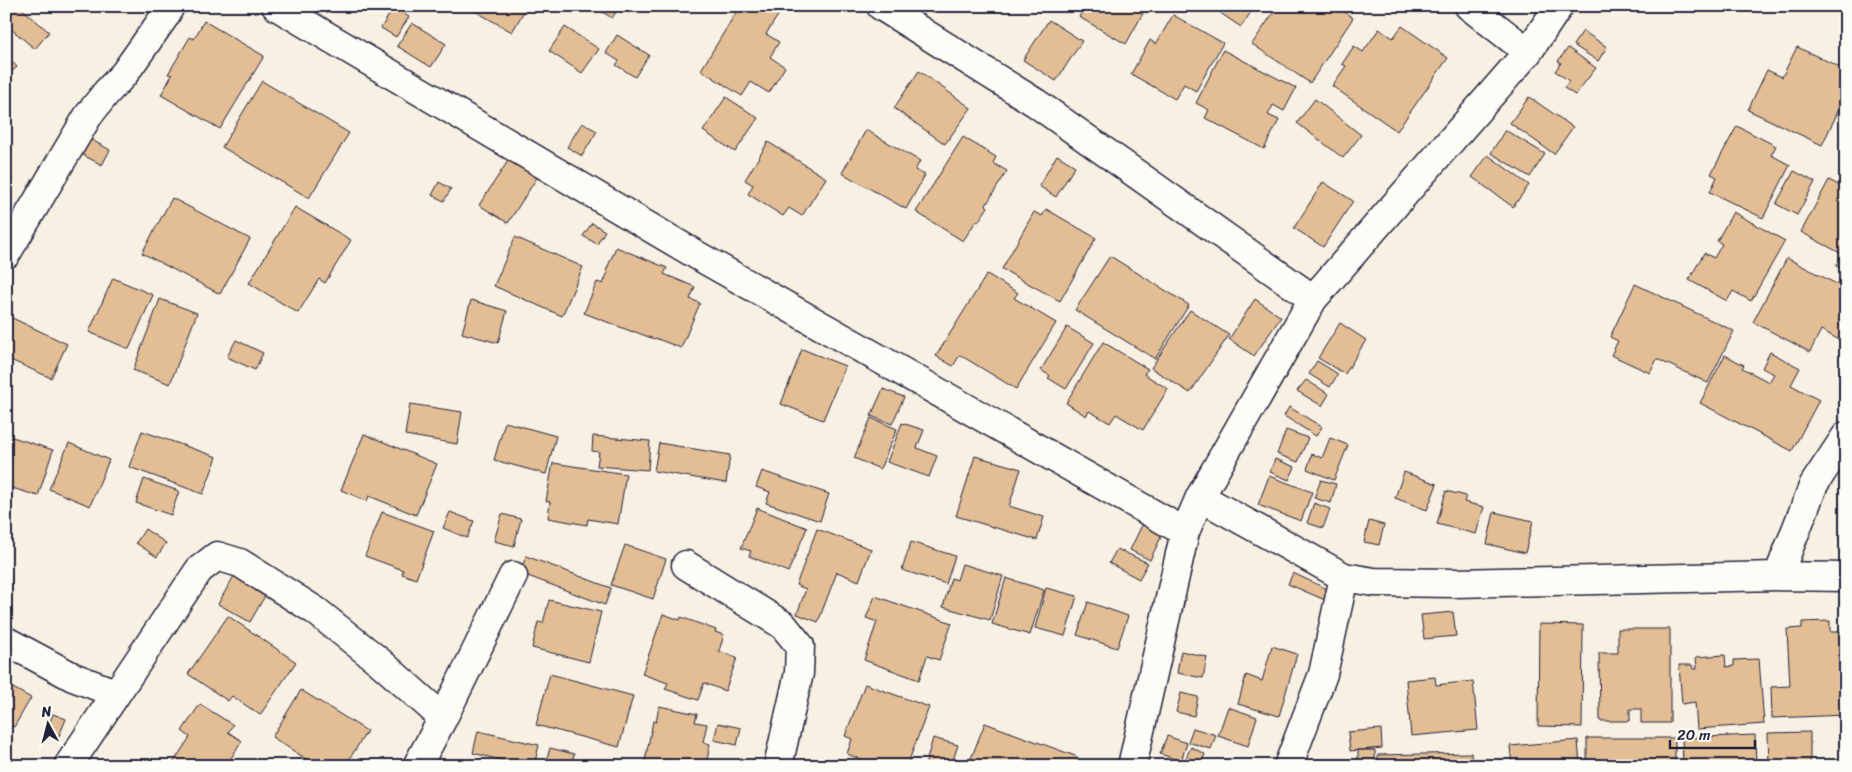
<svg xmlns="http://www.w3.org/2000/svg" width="1852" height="772" viewBox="0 0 1852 772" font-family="Sriracha,sans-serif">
  <rect width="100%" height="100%" fill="#f8f0e3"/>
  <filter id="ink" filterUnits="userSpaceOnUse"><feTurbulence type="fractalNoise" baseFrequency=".02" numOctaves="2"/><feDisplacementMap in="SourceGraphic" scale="10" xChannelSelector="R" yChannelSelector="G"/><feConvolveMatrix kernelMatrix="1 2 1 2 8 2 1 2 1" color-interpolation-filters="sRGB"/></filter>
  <g filter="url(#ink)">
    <path fill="#e3be94" stroke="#22223b" d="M6 6H19L49 32 35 49 10 28 8 31 6 30Z
      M466 6H527L512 32Z
      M593 6H620L612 18Z
      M740 6H784L766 34 779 42 770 57 785 67 769 93 751 82 742 96 701 70Z
      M1076 6H1147L1126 44 1079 17 1083 10Z
      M1210 6H1255L1241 27Z
      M1278 6H1336L1353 18 1310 83 1252 44Z
      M394 7 409 17 396 37 381 28Z
      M1173 15 1223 43 1196 91 1184 84 1175 99 1131 74 1150 40 1156 44Z
      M1049 20 1082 41 1056 81 1023 60Z
      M204 21 264 56 220 129 161 95 172 75 168 74 190 37 194 39Z
      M412 23 446 44 431 67 397 46Z
      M1402 26 1448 58 1397 131 1332 86 1346 66 1342 64 1354 46 1363 52 1379 29 1393 38Z
      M565 27 599 49 582 73 549 51Z
      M1583 31 1607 47 1598 61 1573 45Z
      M617 35 649 55 635 77 616 65 619 61 606 53Z
      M1797 47 1846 70V95L1822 145 1748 110 1767 70 1782 77Z
      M1568 48 1596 68 1575 95 1564 88 1569 81 1555 71 1561 63 1558 61Z
      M1223 50 1296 88 1284 111 1273 105 1268 115 1279 120 1264 149 1205 118 1209 110 1196 103Z
      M6 55 17 67 6 77Z
      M919 71 971 108 945 144 894 108Z
      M262 81 349 133 309 198 222 147Z
      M726 97 758 118 735 152 703 131Z
      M1529 97 1573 127 1554 154 1510 123Z
      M1315 99 1361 135 1343 158 1297 123Z
      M582 123 597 131 582 156 567 147Z
      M1737 126 1776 146 1771 155 1790 165 1763 218 1710 192 1717 177 1711 174Z
      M866 130 920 161 915 170 925 175 906 209 842 173Z
      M1505 130 1545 154 1530 177 1491 153Z
      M963 137 996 157 993 163 1007 171 986 205 988 207 978 222 976 221 963 241 916 212Z
      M88 138 110 150 102 165 79 153Z
      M768 142 826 178 802 216 789 208 783 216 748 194 753 185 745 180Z
      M1057 155 1075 166 1056 197 1039 186Z
      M1488 155 1529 185 1513 207 1472 177Z
      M510 158 538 176 508 223 479 205Z
      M1794 171 1815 182 1797 215 1776 204Z
      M1829 180 1846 189V271L1836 266 1842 254 1801 232Z
      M439 182 451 189 444 201 432 195Z
      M1323 182 1353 201 1323 247 1294 228Z
      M172 198 250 239 220 294 142 253Z
      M295 207 351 240 325 283 319 279 298 313 249 283Z
      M1046 209 1096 238 1060 301 1002 269 1034 212 1042 216Z
      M1733 212 1785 241 1751 301 1733 291 1727 301 1689 280 1704 253 1714 258 1722 244 1717 241Z
      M592 223 605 231 597 244 583 236Z
      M515 237 583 267 562 316 494 286Z
      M616 247 667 268 664 274 695 287 690 299 700 303 681 348 655 338 654 339 633 331V332L584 313 597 282 603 284 608 272 606 271Z
      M1110 256 1189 305 1155 359 1075 310Z
      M1787 258 1846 289V335L1843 342 1821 330 1810 352 1753 322Z
      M987 274 1018 293 1014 298 1056 323 1016 389 960 355 953 366 936 356Z
      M113 278 153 295 129 349 89 332Z
      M1635 284 1734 331 1708 383 1657 359 1650 373 1611 355 1618 341 1610 337Z
      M160 299 197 313 170 384 133 370Z
      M1255 299 1281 317 1254 356 1229 339Z
      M471 300 507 311 498 343 462 333Z
      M1190 310 1229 335 1190 393 1151 368Z
      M6 315 67 344 51 378 6 358Z
      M1340 323 1366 340 1345 374 1318 358Z
      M1067 327 1094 343 1066 389 1048 378 1050 376 1041 370Z
      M236 340 263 353 255 370 227 357Z
      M1103 342 1148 369 1144 374 1168 389 1143 430 1116 414 1110 423 1089 411 1086 416 1066 403Z
      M802 349 845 366 823 420 781 404Z
      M1770 352 1800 368 1791 385 1819 400 1792 451 1700 403 1725 355 1744 365 1742 368 1769 382 1774 374 1762 368Z
      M1317 361 1338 374 1330 387 1309 374Z
      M1306 380 1329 394 1322 406 1297 391Z
      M883 389 904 397 892 424 871 416Z
      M410 404 462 412 457 444 405 435Z
      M1289 407 1322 427 1316 436 1284 416Z
      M871 418 897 429 880 469 854 458Z
      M505 422 556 436 546 474 494 460Z
      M902 423 924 430 917 448 937 456 929 477 887 462Z
      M1286 430 1308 438 1298 462 1277 454Z
      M142 431 217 457 203 494 129 467Z
      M364 434 437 464 416 515 369 496 367 501 341 490Z
      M6 435 53 450 38 496 6 486Z
      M593 436 650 441 648 470 597 466 599 452 592 451Z
      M1330 438 1348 445 1334 480 1307 469 1312 454 1322 458Z
      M69 443 109 460 90 506 49 489Z
      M659 443 730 455 726 483 654 471Z
      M975 456 1021 469 1009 506 1044 517 1037 540 956 516Z
      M1275 459 1295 467 1289 480 1270 472Z
      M553 463 626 474 618 524 588 519 587 525 548 518 550 502 546 501Z
      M762 471 829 494 820 521 766 503 770 492 756 487Z
      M1404 472 1437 484 1427 510 1395 498Z
      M1269 476 1312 492 1301 521 1258 505Z
      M144 479 179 491 171 515 136 503Z
      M1321 480 1336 484 1331 503 1314 498Z
      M1446 491 1466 496 1464 502 1484 507 1476 534 1437 524Z
      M1314 503 1330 509 1323 528 1307 523Z
      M757 508 807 528 788 572 749 556 751 551 741 548Z
      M382 512 434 531 416 579 402 574 403 570 365 556Z
      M450 512 474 521 467 538 443 528Z
      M1494 512 1533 521 1525 553 1487 544Z
      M502 514 521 519 514 546 494 541Z
      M1369 521 1384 525 1379 545 1364 542Z
      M1143 523 1163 533 1150 560 1130 550Z
      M145 529 166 543 157 557 136 543Z
      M817 529 871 549 859 581 837 572 818 622 797 614 806 589 796 585Z
      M911 542 955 556 946 584 902 570Z
      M625 545 666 559 653 599 611 585Z
      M1117 549 1148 563 1139 579 1109 563Z
      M526 556 611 588 605 605 520 573Z
      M962 564 1003 576 990 620 943 607 951 578 957 580Z
      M238 569 270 587 250 622 218 604Z
      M1293 573 1329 590 1325 600 1288 584Z
      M1006 578 1044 590 1030 635 992 624Z
      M1046 588 1077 596 1065 636 1035 628Z
      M875 596 952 623 939 660 927 656 919 680 864 660 877 622 866 618Z
      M549 600 601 612 589 662 532 648 538 622 543 623Z
      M1088 602 1128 616 1117 648 1077 635Z
      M1453 612 1456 636 1424 639 1421 615Z
      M663 614 680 620 681 617 716 630 715 632 724 635 719 651 737 658 725 691 704 683 698 700 665 689 668 683 642 674Z
      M228 616 296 662 260 715 232 696 228 701 188 674Z
      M1830 621V632H1846V715L1772 718 1771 687 1790 686 1787 629 1802 628V622Z
      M1539 624 1583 625 1582 727 1538 726Z
      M1618 629H1670V723H1641V709H1630V721H1600L1599 653H1618Z
      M1272 646 1297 654 1279 716 1238 704 1246 675 1262 681Z
      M1181 651 1207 657 1203 678 1177 673Z
      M1725 655 1726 667 1734 666V660L1759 659 1764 724 1697 729 1695 702 1682 704 1679 665H1692L1693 669H1697L1696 657Z
      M550 674 633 696 619 747 536 725Z
      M1435 677 1436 685 1473 681 1478 730 1411 736 1406 680Z
      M6 684 31 698 14 727 6 724Z
      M865 684 929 707 907 766H879L847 754 852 739 845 736Z
      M301 690 367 731 345 766H317L272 737Z
      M1181 693 1198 697 1194 716 1176 712Z
      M200 704 233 725 228 732 242 741 226 766H171L190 737 182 731Z
      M659 706 697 714 695 722 707 724 703 742 710 744 706 766H644L653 721 656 722Z
      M1228 707 1257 717 1248 746 1218 736Z
      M53 714 66 719 59 736 46 731Z
      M718 723 741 728 737 745 714 740Z
      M985 723 1078 757 1075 766H968Z
      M1193 728 1216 735 1211 749 1188 742Z
      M1381 729 1382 748 1350 751 1348 732Z
      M478 731 539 745 534 766H524L473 753Z
      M1810 732V766H1769L1768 733Z
      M1755 735 1756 766H1683L1682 738Z
      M1167 736 1187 743 1181 761 1160 754Z
      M933 738 958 745 951 766H925Z
      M1587 738H1675V766H1587Z
      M1578 740 1580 766H1512L1510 746Z
      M1191 747 1205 754 1200 766H1192L1184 762Z
      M550 748 574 754 571 766H545Z
      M1358 750H1375V766H1358Z
      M1471 753 1472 766H1378V755Z"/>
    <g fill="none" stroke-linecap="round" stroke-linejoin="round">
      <g stroke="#22223b" stroke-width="31">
        <path id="minor" d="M276 6 700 257 1185 532
          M881 6 1036 103 1313 299
          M1469 6 1528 52
          M6 254 88 116 106 93 124 74 165 16 170 6
          M1200 497 1344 577 1374 582 1455 583 1778 576 1814 484 1846 436
          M686 565 783 625 800 646 799 673 778 766
          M1778 576 1846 577
          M6 641 73 677 115 693
          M68 766 199 570 217 556 240 563 316 611 380 662 443 718
          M417 766 443 718 513 576
          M1132 766 1185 532 1200 497 1313 299 1528 52 1559 6
          M1288 766 1323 674 1344 577"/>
      </g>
      <use href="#minor" stroke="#fdfcf7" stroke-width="28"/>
    </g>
  </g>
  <rect width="1852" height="772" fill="none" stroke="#fdfcf7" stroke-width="25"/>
  <rect x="12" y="12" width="1827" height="747" fill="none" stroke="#22223b" stroke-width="2" filter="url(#ink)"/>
  <g transform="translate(48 724) rotate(353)" stroke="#fdfcf7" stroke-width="4" paint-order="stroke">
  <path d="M0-4L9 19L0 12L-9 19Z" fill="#22223b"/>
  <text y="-8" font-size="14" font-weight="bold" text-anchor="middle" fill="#22223b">N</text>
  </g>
  <path d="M1670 740v8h85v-8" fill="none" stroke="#22223b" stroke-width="2.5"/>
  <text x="1677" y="740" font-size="15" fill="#22223b" stroke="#fdfcf7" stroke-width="4" paint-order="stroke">20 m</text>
</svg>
